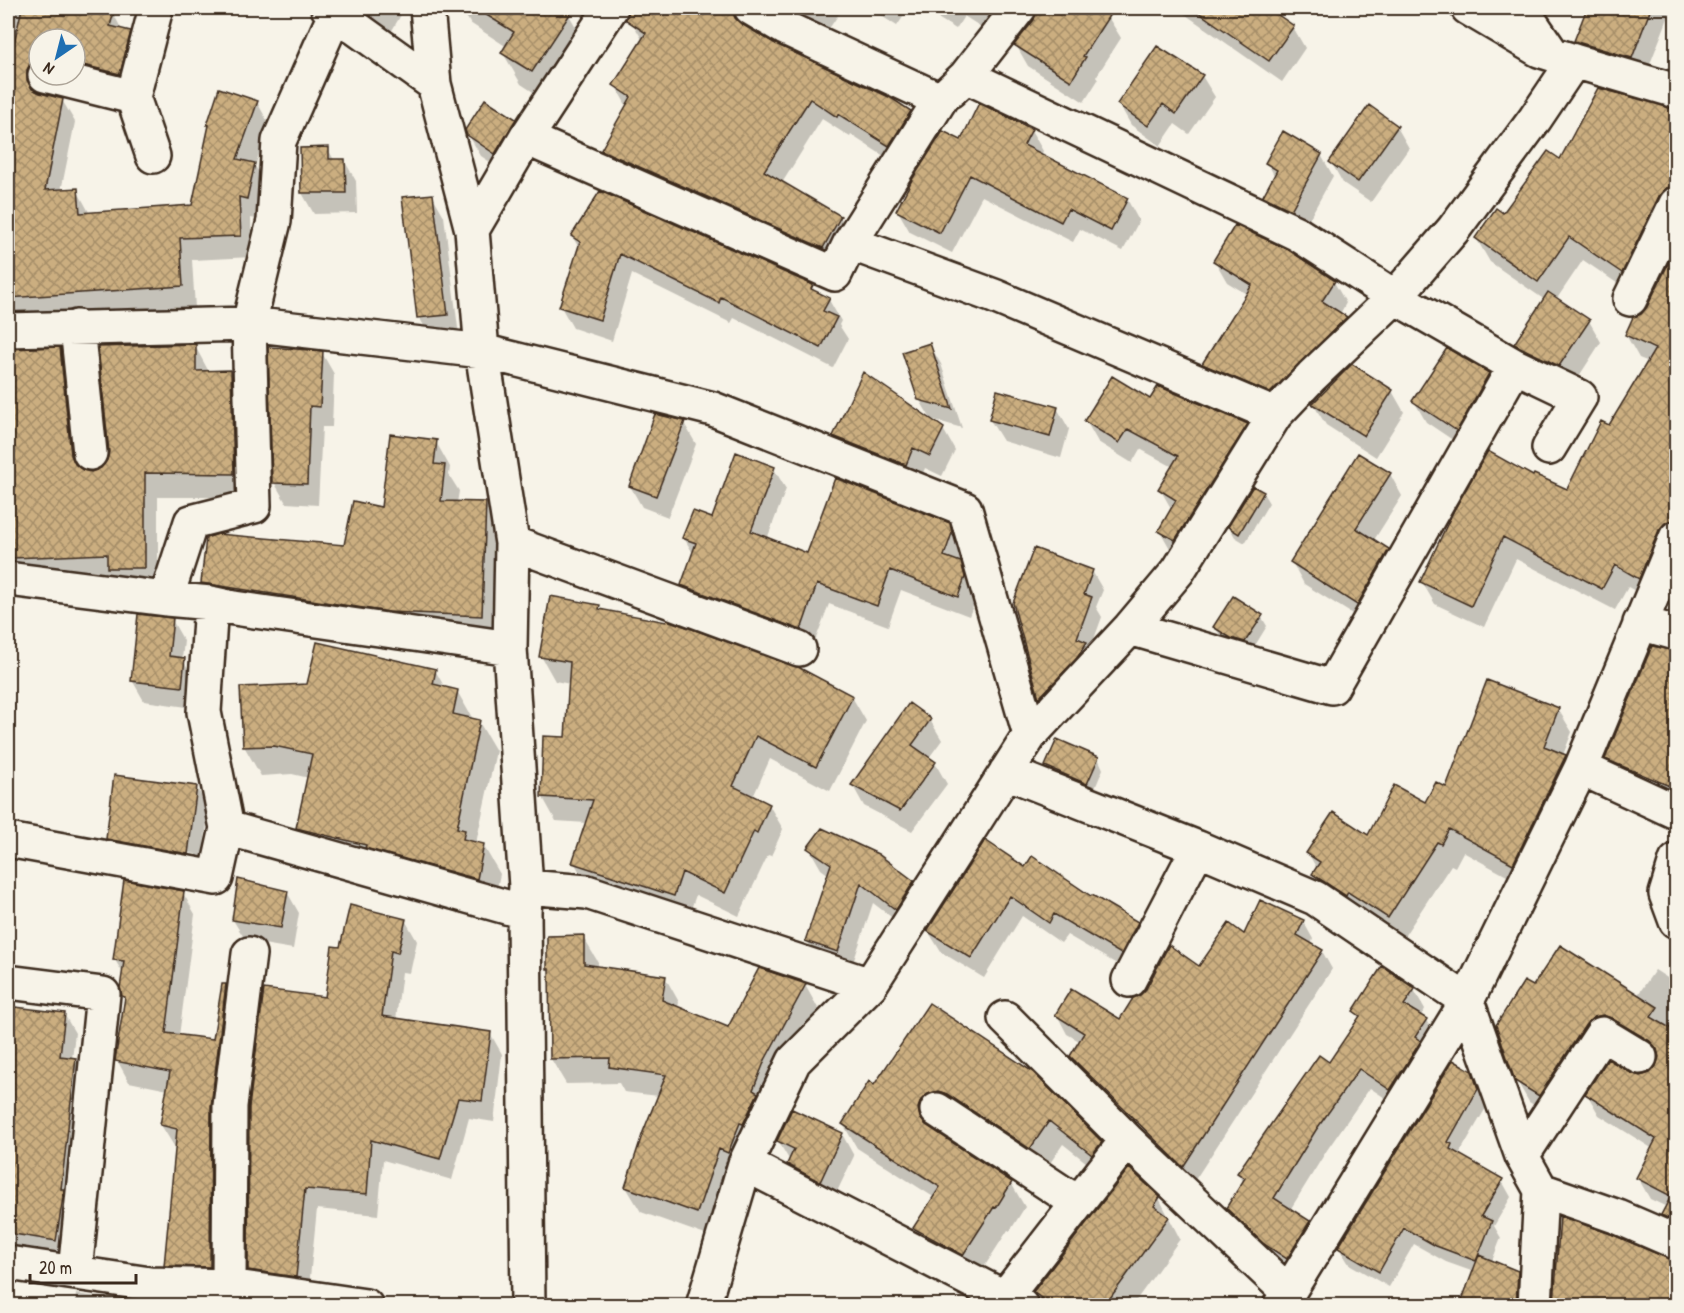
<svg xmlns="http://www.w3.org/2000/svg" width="1684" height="1313" viewBox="0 0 1684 1313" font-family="'Patrick Hand',sans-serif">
  <defs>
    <pattern id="building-cross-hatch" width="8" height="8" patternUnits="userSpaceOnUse" patternTransform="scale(1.5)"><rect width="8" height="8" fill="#cbae80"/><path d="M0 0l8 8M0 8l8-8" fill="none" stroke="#a68e68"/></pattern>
  </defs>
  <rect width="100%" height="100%" fill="#f7f3e8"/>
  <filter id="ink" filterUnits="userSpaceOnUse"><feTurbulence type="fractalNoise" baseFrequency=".0167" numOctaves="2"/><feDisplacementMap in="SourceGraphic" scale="12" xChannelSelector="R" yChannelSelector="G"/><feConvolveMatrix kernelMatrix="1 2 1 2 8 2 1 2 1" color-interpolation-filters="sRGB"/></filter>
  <g filter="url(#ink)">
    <path fill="#0003" fill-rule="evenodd" d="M8 8H90L113 13 122 30 130 32 143 54 132 96 44 84 39 93 62 100 75 122 61 191 77 190 90 214 193 207 257 102 269 124 255 166 267 186 260 220 251 218 252 257 192 260 195 308 8 320ZM39 39H75V75H39Z
      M357 8H405L387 39 366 23Z
      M461 8H557L569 15 587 46 550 103 521 84 503 53 507 47 470 23Z
      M642 8H843L822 39 746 21 745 28 776 46 910 112 922 133 901 167 851 135 850 137 822 119 782 183 840 217 853 239 835 269 615 172 603 150 627 107 615 85 643 41 632 22Z
      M869 8H909L897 26Z
      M921 8H1094L1108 17 1121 38 1096 77 1098 80 1084 102 1028 66 1016 45 1035 20 1039 12H1025L1000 39 964 16 956 29Z
      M1176 8H1265L1293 27 1305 48 1282 82Z
      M1588 8H1672L1644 79 1588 62 1575 41Z
      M1158 48 1202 76 1215 97 1189 134 1175 124 1160 146 1131 125 1119 104Z
      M1676 112V215L1636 296 1583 260 1556 300 1589 321 1601 342 1572 387 1528 365 1516 344 1545 300 1490 262 1476 238 1560 161Z
      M515 120 527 141 508 174 481 156 468 134Z
      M1397 127 1409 148 1371 202 1343 183 1331 162Z
      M1031 130 1043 151 1041 155 1127 199 1139 221 1123 251 1080 229 1073 242 982 196 952 253 910 232 898 211 962 142Z
      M302 149H328L334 160H344L356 181 357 213 314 214 302 193Z
      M1321 155 1333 176 1303 230 1277 217 1264 196 1275 177 1267 162Z
      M432 195 444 216 459 336 431 338 419 317Z
      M572 236 812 286 816 293 829 300 841 321 839 325 848 339 833 368 734 318 731 323 632 274 612 341 573 328 561 307 579 248Z
      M1676 249V546L1652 600 1628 587 1615 610 1516 559 1484 627 1435 604 1422 582 1534 478 1567 491 1610 427 1649 362 1639 358 1626 335 1648 308Z
      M1215 261 1334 282 1346 303 1340 314 1346 318 1358 339 1283 413 1215 385 1203 364 1248 295 1227 282Z
      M929 344 941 364 962 428 931 419 919 399Z
      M195 346 209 372 231 371 244 395 247 497H158V591L8 576V350L59 349 73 373 84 472 92 473 102 469Z
      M322 353 334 374 332 427H322L318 505 286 503 274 482Z
      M1488 374 1501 395 1469 451 1426 422 1414 401Z
      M1392 391 1404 412 1376 457 1326 425 1313 404Z
      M1151 401 1246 425 1259 446 1172 552 1160 531 1172 510 1160 489 1173 467 1140 449 1132 463 1098 442 1086 421Z
      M1057 408 1069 429 1061 458 1003 441 990 420Z
      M684 423 696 444 668 517 642 507 630 486Z
      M943 429 955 450 942 476 925 468 918 486 847 457 834 436Z
      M436 442 450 467 449 475 459 491 457 503 485 504 500 529 495 640 217 608 203 583 345 547 382 508Z
      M774 469 786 489 767 539 808 555 949 525 961 546 963 555 960 564 972 585 976 599 969 616 901 590 888 626 829 604 812 649 694 606 682 585 694 555 684 538 712 520Z
      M1390 474 1402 496 1374 540 1388 550 1400 571 1370 625 1304 584 1292 562Z
      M1263 493 1269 503 1245 543 1235 537 1229 527Z
      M1092 571 1103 590 1096 607 1102 617 1090 650 1051 716 1040 697 1015 603Z
      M1676 590V626L1668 611Z
      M599 607 602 611 852 697 866 721 830 791 770 759 753 797 769 805 783 829 771 856 768 855 739 916 696 895 687 920 588 887 574 862 587 823 556 821 542 796 566 739 570 684 555 681 541 656Z
      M1261 616 1267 626 1251 652 1238 648 1221 637 1215 627Z
      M172 620 184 641 182 659 197 681 194 708 144 701 132 680Z
      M1676 653V804L1619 780 1607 758Z
      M435 670 445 688 457 691 474 721 479 722 496 751 476 843 483 845 500 874 493 907 315 857 298 828 309 778 292 774 261 776 244 746 309 686Z
      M8 691 16 706 8 789Z
      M1558 709 1572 732 1563 755 1579 780 1527 887 1463 852 1455 867 1451 865 1401 941 1328 897 1314 874 1317 869 1308 853 1368 837 1426 804Z
      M930 720 942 740 928 759 935 763 947 784 912 831 864 806 853 786Z
      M1098 758 1103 769 1093 793 1052 777 1046 766Z
      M196 787 209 808 200 874 120 860 107 838ZM120 840 196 854V857L120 843Z
      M809 848 913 882 925 903 908 930 873 903 850 972 819 962 807 941 829 875 821 869Z
      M1025 869 1091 899 1137 923 1149 944 1134 974 1067 935 1061 943 1022 916 984 978 941 952 928 931Z
      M287 892 299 913 293 949 246 941 233 920Z
      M183 893 195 914 179 1036 214 1041 225 986 238 1007 222 1287 177 1286 165 1265 177 1147 174 1146 161 1125 168 1090 129 1082 117 1060 126 1001 123 996 124 975 115 960Z
      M405 920 417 941 410 973 402 972 396 1020 490 1033 502 1054 494 1122 469 1118 452 1180 383 1160 378 1215 317 1209 308 1297 262 1291 249 1269 341 949Z
      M1303 921 1313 939 1311 945 1322 951 1332 969 1193 1183 1082 1075 1072 1056 1081 1042 1067 1034 1057 1015 1120 1021 1140 997 1199 968 1245 936Z
      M583 937 598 962V968L665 977 679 1002 678 1008 728 1028 805 985 819 1010 779 1085 711 1237 641 1212 626 1187 659 1096 624 1092 619 1083 566 1084 551 1059V972L548 969Z
      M1655 970 1672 981 1676 974V1237L1663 1215 1667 1207 1650 1199 1638 1178 1653 1149 1599 1115 1587 1094 1630 1075 1640 1077 1650 1074 1658 1067 1660 1060 1625 1039 1616 1036 1551 1116 1529 1102 1517 1081 1533 988 1637 996Z
      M1414 990 1425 1009 1421 1017 1426 1020 1437 1040 1402 1109 1370 1088 1327 1150 1290 1210 1309 1222 1320 1242 1299 1277 1277 1263 1239 1228 1228 1208 1244 1183 1238 1173 1329 1064 1359 1019 1355 1011Z
      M930 1005 1101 1142 1115 1167 1106 1178 1063 1144 1044 1172 934 1124 932 1131 1011 1183 1025 1207 1010 1231 1008 1230 977 1278 929 1252 915 1228 935 1198 857 1148 843 1124 875 1087Z
      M8 1007 64 1014 75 1033 72 1059 75 1060 87 1079 67 1260 8 1250Z
      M1471 1072 1481 1089 1487 1106 1458 1156 1502 1181 1511 1197 1494 1226 1501 1238 1492 1261 1517 1272 1529 1293V1306H1461L1474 1272 1446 1262 1414 1244 1389 1287 1349 1264 1339 1248Z
      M842 1134 854 1156 832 1202 801 1185 788 1164 790 1161 778 1141Z
      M1159 1198 1180 1239 1132 1306H1042L1035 1292Z
      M1561 1218 1669 1261 1676 1262V1306H1555Z
      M76 1294 149 1304 199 1306H75Z
      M1309 1301 1317 1306H1306Z"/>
    <path fill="url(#building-cross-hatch)" stroke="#3b2a1e" stroke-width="1.5" d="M22 8H95L114 12 110 26 131 31 120 74 75 63V39H39V57L31 62 27 70V80L32 89 40 93 63 99 45 190 78 188 80 213 192 205 209 125H207L219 88 258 101 237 159 255 163 247 199 239 197 241 236 180 238 183 286 8 298V69Z
      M475 8H574L532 72 501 53 514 32Z
      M629 8H725L733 13 735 18 741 24 776 44 891 98 911 111 889 146 838 114 837 117 810 99 764 171 841 216 823 248 601 150 631 97 613 85 646 33 626 20Z
      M1037 8H1114L1083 56 1086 57 1071 81 1014 45 1034 20Z
      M1192 8H1268L1294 26 1269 61Z
      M1587 8H1651L1632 58 1574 41Z
      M1157 46 1203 75 1176 114 1163 104 1148 126 1117 104Z
      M1598 88 1677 109V186L1666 188 1659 196 1622 273 1569 237 1538 282 1475 238 1496 208 1503 213 1548 151 1560 159Z
      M485 99 516 119 495 154 467 135 465 130Z
      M979 103 1032 129 1024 145 1128 198 1111 231 1068 209 1061 222 970 175 940 233 896 211 913 178 943 131 961 140Z
      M1369 105 1398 126 1358 182 1329 162Z
      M1283 131 1322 154 1291 210 1263 196 1277 170 1265 163Z
      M329 147V159H345L346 193H301L300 148Z
      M600 191 813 285 811 289 830 298 823 311 837 317 821 348 721 297 719 303 620 254 600 320 559 307 580 242 571 236Z
      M433 194 448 315 417 318 402 197Z
      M1235 225 1287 249 1335 281 1322 301 1347 317 1270 393 1202 364 1252 285 1213 261Z
      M1677 246V520L1665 523 1659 530 1639 579 1615 565 1602 589 1503 537 1471 606 1420 582 1454 510 1488 451 1533 476 1534 474 1567 489 1601 421 1609 425 1655 349 1625 335 1633 317 1641 314 1647 307Z
      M1548 292 1590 320 1559 366 1514 344Z
      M930 343 952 409 918 400 902 352Z
      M196 344V371L231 370 234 474 145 473V568H107V554L13 558 10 517 8 518V349L60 347 71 455 75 464 83 470 91 472 101 468 107 460 109 452 98 347Z
      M268 347 323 351 320 407 310 406 307 484 272 483Z
      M1447 348 1489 373 1457 431 1412 401Z
      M1352 364 1393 390 1364 436 1312 404Z
      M863 372 944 428 930 456 913 448 906 465 833 436Z
      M1112 376 1150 399 1158 386 1248 424 1175 540 1158 531 1176 500 1158 489 1178 456 1128 429 1119 443 1084 421Z
      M997 390 1058 407 1050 437 989 420Z
      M655 414 685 421 656 496 629 486Z
      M390 434 437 440 434 464 445 465 441 501 486 502 482 616 389 612 201 583 206 538 218 534 344 545 353 501 381 507Z
      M736 452 775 467 751 531 807 553 835 478 950 523 952 533 944 556 961 562 965 577 958 597 890 570 877 606 817 584 801 630 681 585 696 543 682 538 693 511 712 518Z
      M1358 453 1391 473 1356 528 1389 549 1357 605 1290 562Z
      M1253 486 1264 492 1239 534 1228 527Z
      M1034 548 1093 570 1084 594 1092 597 1077 638 1087 642 1077 658 1039 698 1013 603Z
      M550 596 600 605 599 609 666 622 667 620 798 667 853 696 816 767 756 736 733 786 770 804 757 833 754 831 725 893 682 872 674 896 572 863 593 800 541 797 543 736 565 737 570 662 539 657Z
      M1233 596 1263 615 1245 642 1231 638 1213 627Z
      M138 614 173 618 169 656 185 658 182 687 131 681Z
      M317 642 436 669 433 684 458 690 453 714 480 720 457 828 465 830 463 839 484 844 477 879 365 848 366 845 296 828 312 754 274 746 243 747 240 687 307 684Z
      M1652 646 1677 651V789L1605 759Z
      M1487 680 1559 708 1544 746 1566 755 1513 864 1449 829 1441 844 1437 842 1388 918 1348 892 1346 896 1312 874 1320 862 1306 853 1333 812 1368 835 1394 785 1425 802 1436 782 1446 787Z
      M909 703 931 719 912 745 936 762 900 811 851 785Z
      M1057 739 1099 757 1087 784 1045 766Z
      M114 775 197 786 188 854 106 839Z
      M822 828 878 854 914 881 896 910 861 883 838 952 805 941 831 864 807 848Z
      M985 840 1025 867 1032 856 1091 896 1092 895 1138 922 1121 954 1054 914 1049 923 1010 896 971 958 927 931Z
      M238 879 288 891 281 928 232 920Z
      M124 880 184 891 166 1033 213 1039 222 984H226L211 1106 210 1267 164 1266 177 1129 160 1125 170 1072 115 1061 125 997 122 996 120 988 124 961 113 960Z
      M1260 900 1304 920 1297 935 1323 950 1183 1167 1070 1056 1084 1033 1055 1015 1071 989 1120 1019 1133 998 1140 995 1146 989 1169 945 1199 966 1229 923 1244 934Z
      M350 905 406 919 398 953 391 951 382 1016 491 1032 482 1101 458 1098 440 1159 371 1140 367 1194 305 1189 296 1277 248 1270 249 1107 264 989 325 997 332 946 340 947Z
      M584 935V964L666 976 662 1000 728 1027 759 968 806 984 765 1060 753 1090 758 1093 743 1124 740 1123 728 1153 719 1149 697 1213 625 1187 643 1132 666 1075 609 1067 610 1058 550 1059 549 969H547V936Z
      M1560 945 1658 1007 1651 1017 1677 1032V1222L1661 1215 1671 1196 1636 1178 1656 1139 1585 1094 1608 1059 1631 1073 1640 1076 1650 1073 1656 1066 1659 1057 1657 1049 1650 1041 1611 1018 1603 1015 1594 1017 1586 1024 1539 1096 1515 1081 1496 1025 1524 981 1533 986Z
      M1382 966 1415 989 1404 1005 1427 1019 1415 1037 1421 1041 1390 1090 1359 1069 1316 1130 1274 1198 1310 1221 1287 1259 1264 1244 1226 1208 1245 1178 1237 1173 1319 1055 1329 1062 1360 1016 1353 1011Z
      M929 1003 1033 1072 1102 1142 1092 1155 1049 1121 1030 1149 947 1094 938 1091 928 1094 921 1100 918 1108 920 1118 926 1125 1012 1182 996 1208 994 1207 963 1255 913 1228 940 1187 842 1124 869 1081 874 1085Z
      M15 1007 65 1013 60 1056 76 1058 61 1189H64V1191L56 1241 8 1233V1066Z
      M1453 1060 1472 1071 1478 1089 1448 1142 1452 1144 1450 1149 1503 1179 1481 1216 1492 1221 1476 1261 1436 1246 1404 1228 1379 1272 1338 1248Z
      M792 1109 843 1133 820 1182 787 1164 794 1149 777 1141Z
      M1129 1168 1160 1197 1154 1206 1169 1217 1105 1305H1051L1033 1292Z
      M1560 1216 1611 1234 1669 1259 1677 1260V1305H1554Z
      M1479 1255 1518 1271 1516 1305H1460Z"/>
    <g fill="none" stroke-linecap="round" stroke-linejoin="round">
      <g stroke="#3b2a1e" stroke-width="38">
        <path id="minor" d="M328 8 434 84
          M427 8 434 84 472 230 482 351 512 543 510 648 526 887 524 912 528 1306
          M1468 8 1539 50 1574 61
          M1521 8 1551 52
          M45 75 133 97
          M966 76 1296 233 1395 297 1515 366 1580 397 1549 448
          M950 91 966 76 1019 8
          M526 138 835 274 850 243 940 100 785 28 751 8
          M153 156 133 97 156 8
          M472 230 526 138 611 8
          M850 243 994 296 1275 415
          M1630 299 1676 204
          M77 327 90 453
          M8 330 249 324 482 351 713 409 965 509 1030 735
          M512 543 799 649
          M8 579 166 599 211 603 234 608 510 648
          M166 599 191 522 254 506 249 324 274 221 279 141 336 12
          M1640 623 1676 633
          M1130 628 1332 687 1515 366
          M1581 768 1676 812
          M1006 772 1198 848 1315 898 1467 1001 1522 1156 1541 1190 1535 1306
          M227 828 524 912
          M8 840 216 878 227 828 204 712 211 603
          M1676 861 1666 894 1676 921
          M526 887 587 892 870 985
          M1129 980 1198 848
          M8 982 103 994 75 1272
          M1005 1018 1127 1140 1289 1293
          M937 1110 1078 1203
          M1522 1156 1602 1034 1640 1057
          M745 1164 1021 1306
          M1541 1190 1618 1217 1676 1242
          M8 1263 150 1284 229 1286 366 1306
          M229 1286 230 1106 249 954
          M1005 1297 1127 1140
          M703 1306 745 1164 794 1061 870 985 1030 735 1130 628 1178 571 1275 415 1312 376 1395 297 1453 230 1535 119 1574 61 1676 91
          M1280 1306 1467 1001 1581 768 1676 538"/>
      </g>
      <use href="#minor" stroke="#f7f3e8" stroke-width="33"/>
    </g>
  </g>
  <rect width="1684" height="1313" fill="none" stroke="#f7f3e8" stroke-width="30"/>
  <rect x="15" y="15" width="1654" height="1283" fill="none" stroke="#3b2a1e" stroke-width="2" filter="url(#ink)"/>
  <g transform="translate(57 57) rotate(215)"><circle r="28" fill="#f7f3e8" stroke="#aca397" stroke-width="1.5"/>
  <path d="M0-4.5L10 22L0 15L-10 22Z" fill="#1f6fb2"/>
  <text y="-9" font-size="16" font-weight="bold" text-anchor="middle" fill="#3b2a1e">N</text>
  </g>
  <path d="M30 1274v9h106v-9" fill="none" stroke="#3b2a1e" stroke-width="3"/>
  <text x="39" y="1274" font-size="18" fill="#3b2a1e" stroke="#f7f3e8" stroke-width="4.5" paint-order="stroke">20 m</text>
</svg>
